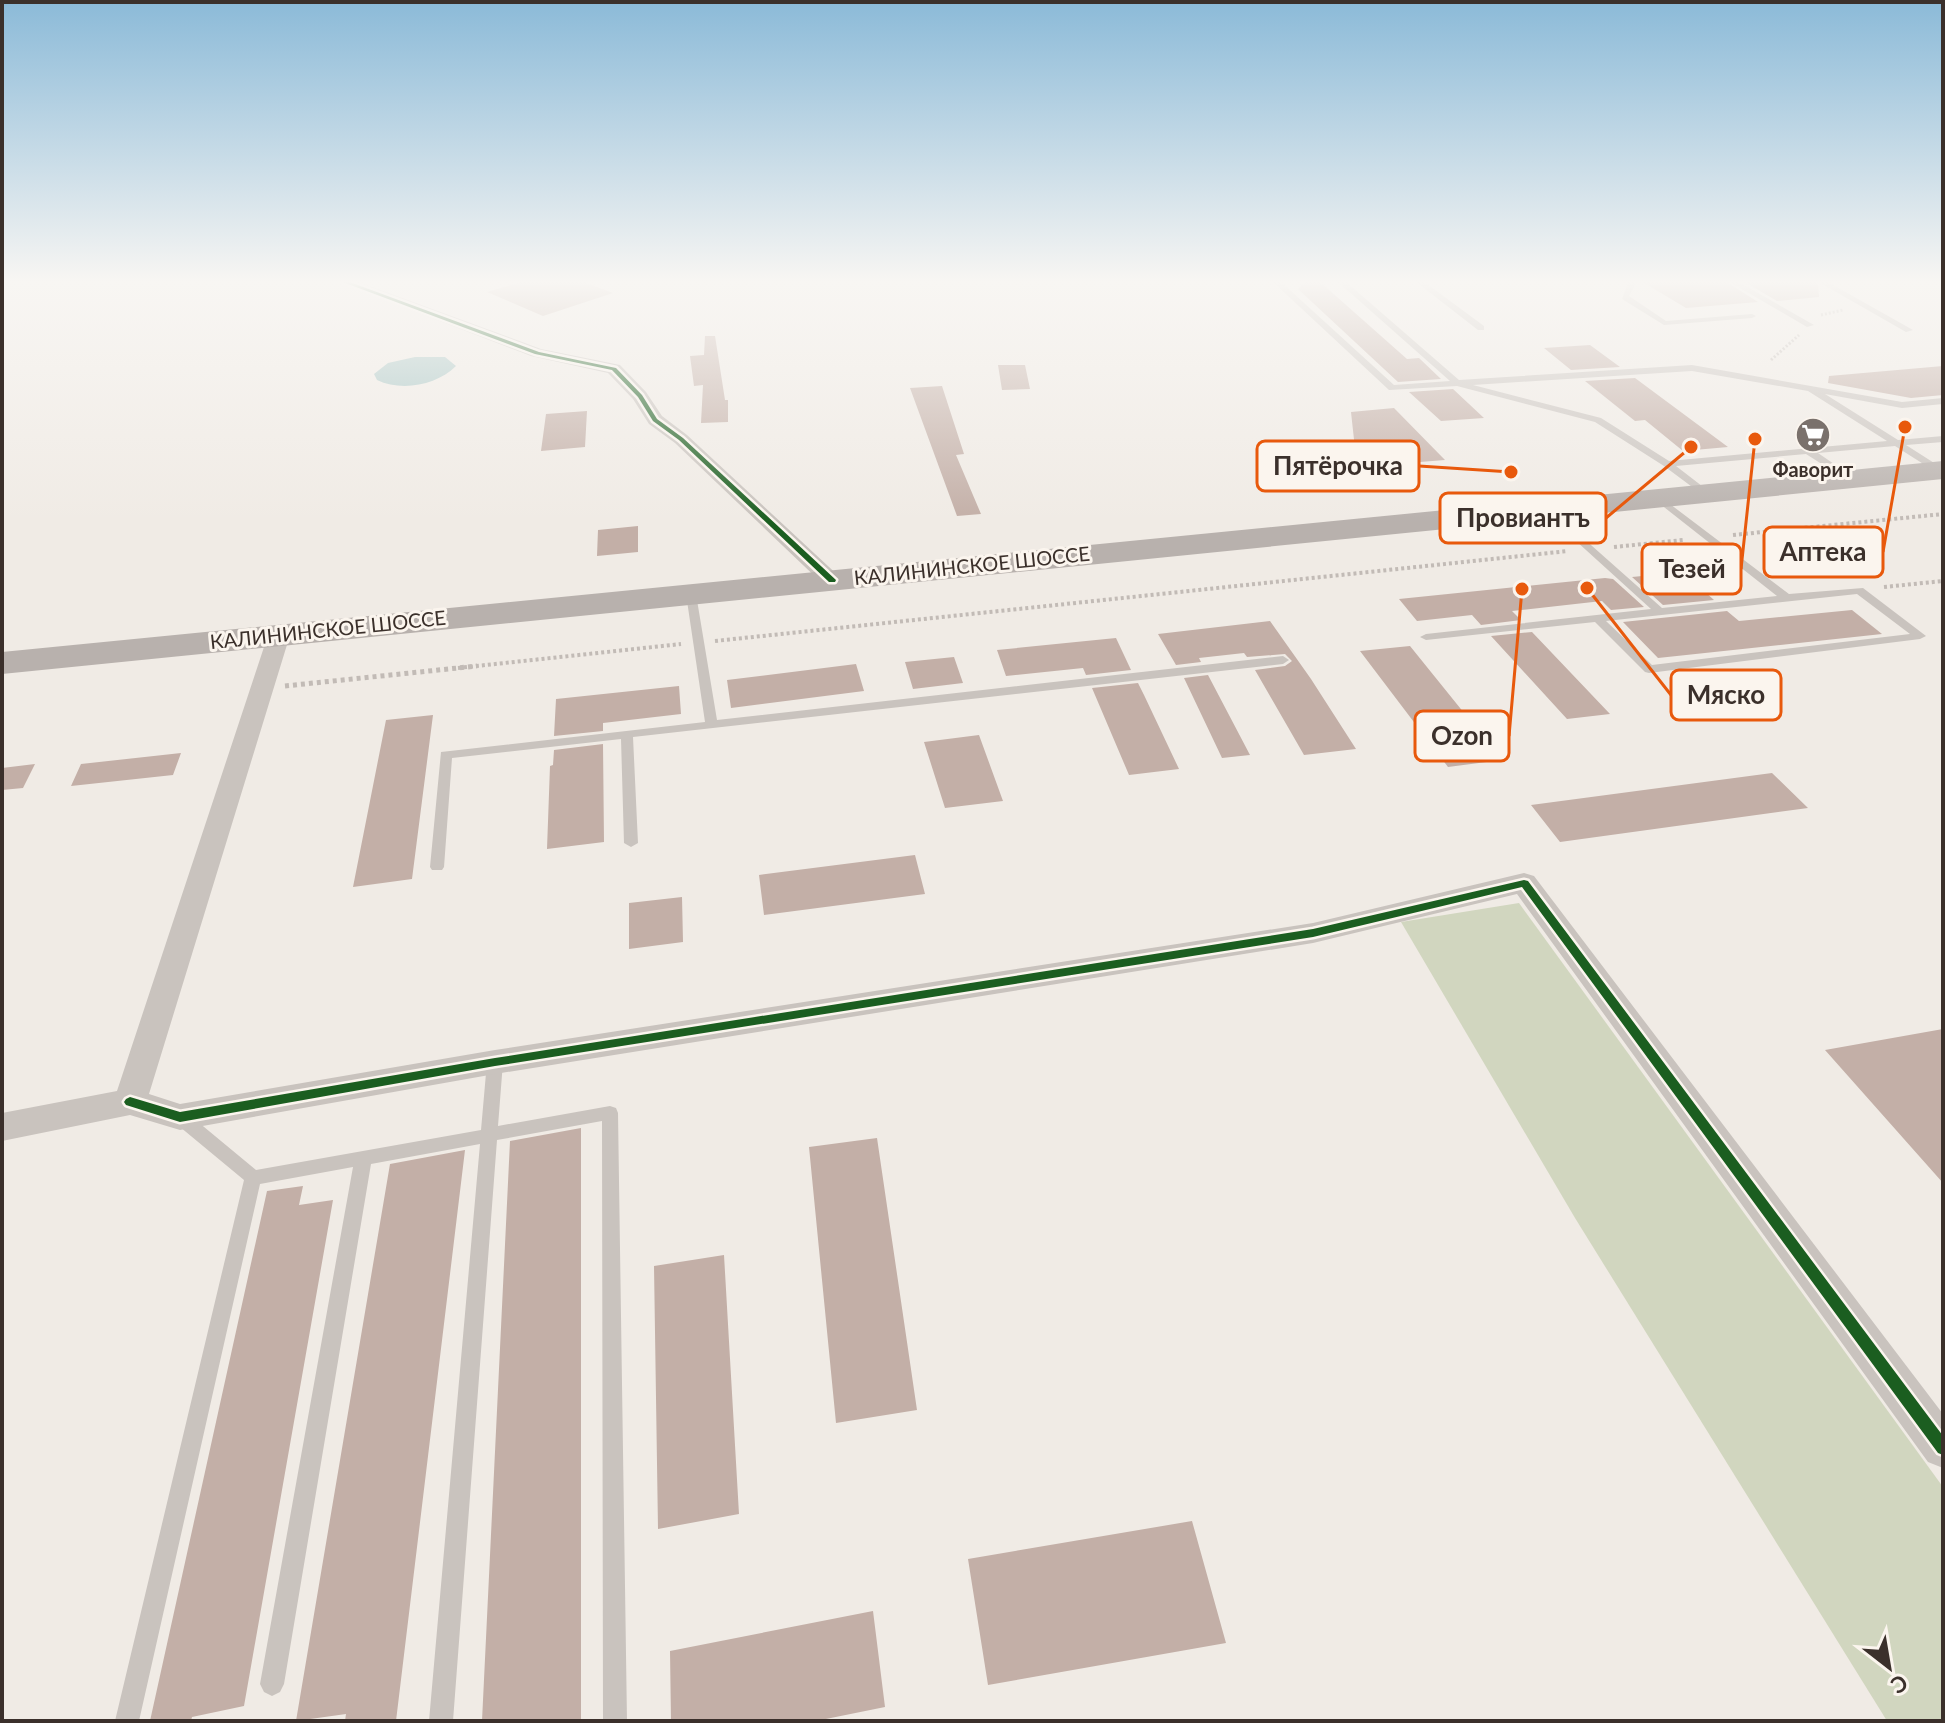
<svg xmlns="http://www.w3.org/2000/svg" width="1945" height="1723" viewBox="0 0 1945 1723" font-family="Lato,sans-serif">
  <rect width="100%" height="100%" fill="#f0ebe5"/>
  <path fill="#d1d6bf" d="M1519 903 1943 1487V1721H1887L1575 1218 1401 922Z"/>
  <path fill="#a1c2c1" d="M415 357H445L456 366C437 385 402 392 377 380L374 374 388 363Z"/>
  <path fill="#c3afa7" d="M525 281H581L613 293 543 316 487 292Z
    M1306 281H1319L1407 359 1419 358 1441 379 1398 382 1298 289Z
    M1641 281H1725L1758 302 1686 308Z
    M1743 281H1814L1818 285 1819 297 1777 301Z
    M705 336H715L725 400H728V422L701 423 703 385 694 386 690 356 704 355Z
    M1590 345 1620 367 1571 370 1544 348Z
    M998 365H1025L1030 389 1002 390Z
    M1943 366V395L1911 398 1828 383 1829 376Z
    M1635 378 1728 447 1683 451 1645 420 1635 421 1585 381Z
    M942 386 964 454 956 455 981 514 957 516 910 388Z
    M1453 389 1484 418 1441 421 1409 392Z
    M1394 408 1445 460 1357 467 1351 412Z
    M587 411 585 447 541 451 546 414Z
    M638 526V552L597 556 598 530Z
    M1683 572 1714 600 1663 605 1632 577Z
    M1605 578 1613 579 1644 607 1611 610 1602 601 1512 611 1521 620 1481 625 1472 615 1417 621 1399 599Z
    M1852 610 1882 634 1658 658 1623 622 1727 611 1739 621Z
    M1270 621 1311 679 1356 749 1304 755 1255 670 1285 666 1292 661 1285 654 1247 657 1244 653 1199 658 1201 662 1176 665 1158 634Z
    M1532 632 1610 714 1567 719 1491 636Z
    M1116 638 1131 670 1086 675 1083 668 1006 676 997 650Z
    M1410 646 1502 760 1448 767 1360 651Z
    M954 657 963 683 913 689 905 662Z
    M856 664 864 691 731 708 727 680Z
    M1208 675 1250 755 1222 758 1184 678Z
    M1138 683 1144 695 1179 769 1129 775 1092 688Z
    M679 686 681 714 603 723V731L554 736 556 699Z
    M433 715 412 879 353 887 386 720Z
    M979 735 1003 801 945 808 924 742Z
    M603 744 604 842 547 849 550 766 553 765 554 750Z
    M181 753 173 775 71 786 81 764Z
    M35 764 23 788 2 790V768Z
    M1772 773 1808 808 1560 842 1531 805Z
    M915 855 925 894 764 915 759 875Z
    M682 897 683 942 629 949V903Z
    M1943 1029V1183L1825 1050Z
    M581 1128V1721H482L510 1141Z
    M877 1138 917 1410 836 1423 809 1147Z
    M465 1150 396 1721H345L346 1714 296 1721 390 1164Z
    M303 1186 299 1205 333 1200 244 1706 192 1717 191 1721H150L267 1191Z
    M724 1255 739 1514 658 1529 654 1266Z
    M1192 1521 1226 1643 988 1685 968 1559Z
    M873 1611 885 1707 816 1721H671L670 1651Z"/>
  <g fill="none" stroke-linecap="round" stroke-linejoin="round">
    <path stroke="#c2bbb6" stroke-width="3" stroke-dasharray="2 2" stroke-linecap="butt" d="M1821 315 1843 310
      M1771 360 1799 335"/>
    <path stroke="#c2bbb6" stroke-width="4" stroke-dasharray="3 3" stroke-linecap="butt" d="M1733 535 1943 514
      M1614 547 1683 540
      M1884 587 1943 581
      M715 641 1568 551
      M458 668 681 644"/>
    <path stroke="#c2bbb6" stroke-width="5" stroke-dasharray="4 4" stroke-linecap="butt" d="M285 686 477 666"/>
    <path fill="#c9c3be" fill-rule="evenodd" d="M1272 281H1280L1394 385 1450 381 1337 281H1345L1459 380 1692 365 1902 402 1943 398V404L1902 408 1825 394 1898 440 1943 436V442L1906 445 1942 468 1943 471 1936 472 1895 446 1818 453 1853 477 1855 479 1850 482 1806 454 1676 466 1711 493 1703 495 1664 466 1595 422 1457 386 1389 390ZM1692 371 1808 391 1887 441 1669 461 1601 418 1473 385Z
      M1415 281H1423L1484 326V330H1478Z
      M1629 281H1637L1629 296 1666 321 1752 314 1756 316 1752 318 1664 325 1622 299Z
      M1728 281H1737L1814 325 1807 327Z
      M1817 281H1826L1913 330 1906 332Z
      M1658 495 1789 594 1863 588 1926 636 1920 639 1649 673 1645 672 1595 622 1426 640 1420 637 1426 634 1651 609 1543 511 1542 509 1547 506 1662 608 1777 596 1655 500V496ZM1857 594 1910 634 1652 665 1606 621Z
      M691 591 696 594 717 720 1283 656 1289 660 1283 664 633 737 638 843 631 847 624 843 621 739 452 758 444 867 442 870H432L430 867 441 752 705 722 686 594Z
      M495 1056 501 1058 503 1062 498 1126 610 1106 616 1108 618 1113 627 1721H603L602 1121 497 1140 453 1721H429L480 1144 371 1164 284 1684 280 1692 272 1696 264 1692 260 1684 353 1167 260 1184 139 1721H115L244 1180 174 1122 172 1117 174 1112 180 1110 186 1112 256 1170 481 1130 487 1062 489 1058Z"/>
    <path fill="#c9c3be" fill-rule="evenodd" d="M336 281H356L541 349 620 365 646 392 662 416 687 435 843 580 832 586 824 585 675 443 649 424 633 399 608 373 531 356Z
      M279 628 287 630 290 635 149 1094 180 1104 495 1050 1313 923 1524 873 1534 876 1943 1414V1468L1928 1462 1517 894 1313 943 495 1074 180 1130 130 1115 2 1141V1113L117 1091 268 635 271 630Z"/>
    <path fill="#b8b1ad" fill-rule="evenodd" d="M1943 461V479L2 674V652Z"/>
    <g stroke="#fbf5ee" stroke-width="5">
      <path id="cycleway" d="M340 281H347L539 352 616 368 642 395 657 419 683 438 836 580 835 582H829L679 440 653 421 638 397 612 370 535 354Z
        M1524 880 1528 881 1943 1436V1455L1938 1453 1522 887 1313 937 495 1066 180 1122 126 1105 124 1102 126 1099 130 1097 180 1112 495 1058 1313 929Z"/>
    </g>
    <use href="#cycleway" fill="#1b5e20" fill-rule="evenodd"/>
  </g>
  <linearGradient id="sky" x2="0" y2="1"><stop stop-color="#8bbad8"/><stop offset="0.54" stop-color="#f8f6f3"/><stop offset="1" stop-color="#f8f6f3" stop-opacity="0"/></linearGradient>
  <rect width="1945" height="522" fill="url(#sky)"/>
  <defs>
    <g id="supermarket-disc" transform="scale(1.8)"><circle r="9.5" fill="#7a716c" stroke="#fbf5ee"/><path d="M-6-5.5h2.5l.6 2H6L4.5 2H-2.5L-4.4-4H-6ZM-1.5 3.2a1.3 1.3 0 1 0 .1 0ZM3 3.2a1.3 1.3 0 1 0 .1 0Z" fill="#fff"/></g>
  </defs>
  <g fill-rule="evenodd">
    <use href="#supermarket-disc" x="1813" y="435"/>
  </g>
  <g text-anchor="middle" stroke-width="6" stroke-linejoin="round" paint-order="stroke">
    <g font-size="20" font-weight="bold" fill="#3b302b" stroke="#fbf5ee">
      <text x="1813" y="477">Фаворит</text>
    </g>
    <g font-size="20" fill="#3b302b" stroke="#fbf5ee">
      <text transform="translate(972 566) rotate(-6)" y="7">КАЛИНИНСКОЕ ШОССЕ</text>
      <text transform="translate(328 630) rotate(-6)" y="7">КАЛИНИНСКОЕ ШОССЕ</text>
    </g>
  </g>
  <path fill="none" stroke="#e8590c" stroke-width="3" d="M1511 472L1419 466M1691 447L1606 518M1905 427L1883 552M1755 439L1741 569M1587 588L1671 695M1522 589L1509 736"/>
  <g fill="#e8590c" stroke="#fbf5ee" stroke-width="3">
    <circle cx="1511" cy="472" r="8"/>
    <circle cx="1691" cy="447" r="8"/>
    <circle cx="1905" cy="427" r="8"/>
    <circle cx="1755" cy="439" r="8"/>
    <circle cx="1587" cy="588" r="8"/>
    <circle cx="1522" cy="589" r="8"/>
  </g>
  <g fill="#fbf5ee" stroke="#e8590c" stroke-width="3">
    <rect x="1257" y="441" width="162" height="50" rx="8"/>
    <rect x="1440" y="493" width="166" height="50" rx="8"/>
    <rect x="1764" y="527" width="119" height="50" rx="8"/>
    <rect x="1642" y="544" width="99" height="50" rx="8"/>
    <rect x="1671" y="670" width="110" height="50" rx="8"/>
    <rect x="1415" y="711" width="94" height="50" rx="8"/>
  </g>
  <g font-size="26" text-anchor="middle" font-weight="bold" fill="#3b302b">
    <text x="1338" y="475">Пятёрочка</text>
    <text x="1523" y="527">Провиантъ</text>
    <text x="1823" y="561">Аптека</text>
    <text x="1692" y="578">Тезей</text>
    <text x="1726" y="704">Мяско</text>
    <text x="1462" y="745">Ozon</text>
  </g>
  <rect width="1945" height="1723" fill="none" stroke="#3b302b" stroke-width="8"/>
  <g transform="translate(1889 1667) rotate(149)" stroke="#fbf5ee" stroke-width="6" paint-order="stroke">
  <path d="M0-6L14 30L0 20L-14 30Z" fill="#3b302b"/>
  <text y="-12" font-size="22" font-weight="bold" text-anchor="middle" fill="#3b302b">С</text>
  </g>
</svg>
